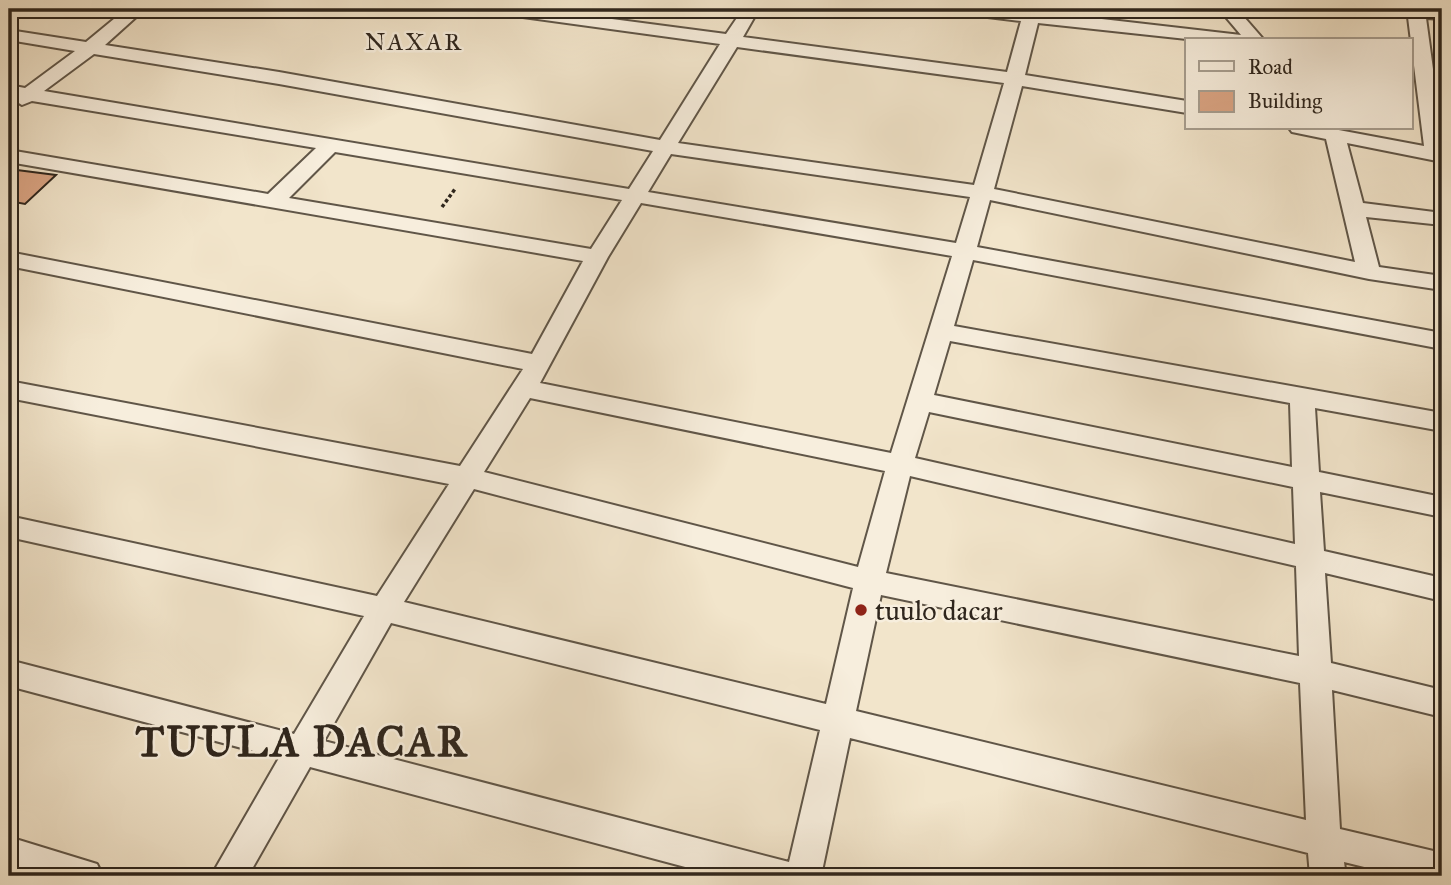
<svg xmlns="http://www.w3.org/2000/svg" width="1451" height="885" viewBox="0 0 1451 885" font-family="'IM FELL Great Primer',serif">
  <rect width="100%" height="100%" fill="#f2e5cb"/>
  <filter id="stains"><feTurbulence type="fractalNoise" baseFrequency=".00286" numOctaves="4"/><feColorMatrix values="0 0 0 0 .2 0 0 0 0 .09 0 0 0 0 .02 0 0 0 .5 -.17"/></filter>
  <radialGradient id="worn" r=".72"><stop offset=".6" stop-color="#630" stop-opacity="0"/><stop offset="1" stop-color="#630" stop-opacity=".3"/></radialGradient>
  <path fill="#daa483" stroke="#2f261d" stroke-width="2" d="M9 169 56 175 25 204 9 201Z"/>
  <g fill="none" stroke-linecap="round" stroke-linejoin="round">
    <g stroke="#605648" stroke-width="4">
      <path id="minor" d="M126 9H145L105 45 279 72 660 140 720 44 500 14 492 9H536L726 34 743 9H759L743 37 1007 72 1021 21 963 14 955 9H1041V12L1241 35 1219 9H1237L1264 40H1196L1038 23 1025 75 1187 101V113L1022 86 994 189 1355 262 1326 139 1292 132 1289 128H1328L1424 146 1407 9H1442V19L1426 18 1442 135V162L1347 143 1363 203 1442 213V225L1366 217 1379 267 1442 276V290L1369 279 990 200 977 247 1442 333V349L973 260 954 326 1442 413V431L1315 408 1319 472 1442 497V517L1320 492 1324 551 1442 578V601L1325 573 1331 663 1442 690V717L1332 690 1340 829 1442 853V876H1401L1344 862 1346 876H1310L1308 853 850 738 821 876H719L310 767 248 876H211L279 758 9 686V660L294 734 364 616 9 537V516L377 596 449 484 9 398V381L460 466 523 369 9 266V252L532 354 583 261 9 162V150L268 194 316 148 32 101 22 105 9 97V85L25 88 75 51 9 40V30L86 42ZM737 47 1004 83 974 185 678 143ZM94 54 279 84 653 151 629 189 44 91ZM335 152 622 200 591 249 289 198ZM671 154 970 197 956 243 648 192ZM641 203 952 256 891 453 540 383 608 257ZM950 341 1290 403 1292 467 934 395ZM530 398 885 471 858 567 484 472ZM929 412 1293 487 1295 544 915 458ZM910 476 1296 566 1299 656 886 573ZM474 489 853 588 826 704 404 602ZM881 595 1300 683 1306 820 856 711ZM391 623 820 730 789 862 324 741Z
        M9 837 97 864 103 876H31L9 869Z"/>
    </g>
    <path stroke="#2f261d" stroke-width="3.5" stroke-dasharray="3.5 2.5" stroke-linecap="butt" d="M442 207 455 189"/>
    <use href="#minor" fill="#f7eedd" fill-rule="evenodd"/>
  </g>
  <circle fill="#8f2418" stroke="#f7eedd" stroke-width="2.5" cx="861" cy="610" r="7"/>
  <g text-anchor="middle" stroke-width="5" stroke-linejoin="round" paint-order="stroke">
    <g font-size="24" letter-spacing="2" fill="#2f261d" stroke="#f7eedd">
      <text x="414" y="50">NAXAR</text>
    </g>
    <g font-size="28" fill="#2f261d" stroke="#f7eedd" text-anchor="start">
      <text x="875" y="620">tuulo dacar</text>
    </g>
    <g font-size="42" font-weight="bold" letter-spacing="2" fill="#2f261d" stroke="#f7eedd">
      <text x="302" y="756">TUULA DACAR</text>
    </g>
  </g>
  <rect width="1451" height="885" fill="none" stroke="#f2e5cb" stroke-width="35"/>
  <rect x="10" y="10" width="1430" height="864" fill="none" stroke="#2f261d" stroke-width="3.5"/>
  <rect x="18" y="18" width="1416" height="850" fill="none" stroke="#2f261d" stroke-width="2"/>
  <rect x="1185" y="38" width="228" height="91" fill="#f7eedd" stroke="#a79e90" stroke-width="2"/>
  <rect x="1199" y="61" width="35" height="10" fill="#f7eedd" stroke="#a79e90" stroke-width="2"/>
  <text x="1248" y="74" font-size="21" fill="#2f261d">Road</text>
  <rect x="1199" y="91" width="35" height="21" fill="#daa483" stroke="#a79e90" stroke-width="2"/>
  <text x="1248" y="108" font-size="21" fill="#2f261d">Building</text>
  <rect width="100%" height="100%" filter="url(#stains)"/>
  <rect width="100%" height="100%" fill="url(#worn)"/>
</svg>
